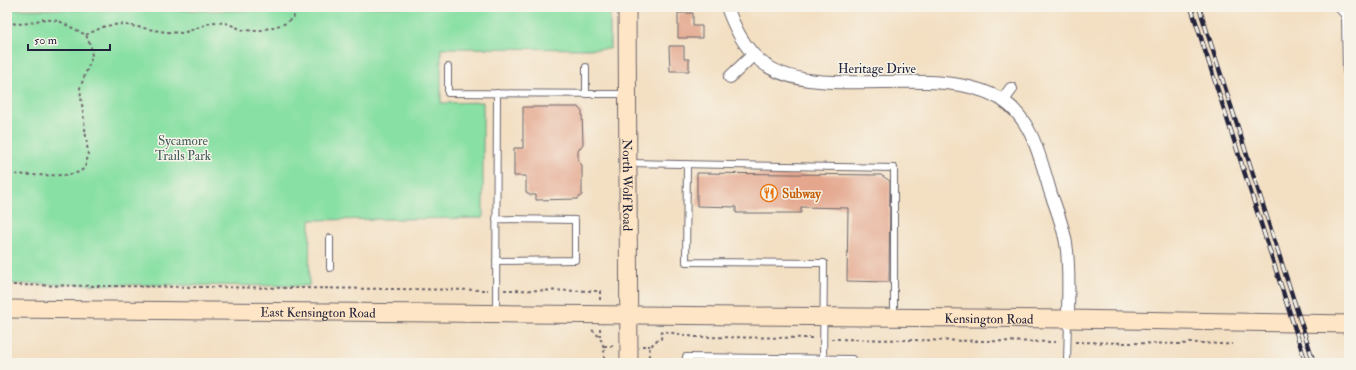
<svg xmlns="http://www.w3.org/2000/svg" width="1356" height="370" viewBox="0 0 1356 370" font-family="'IM FELL Double Pica',serif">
  <rect width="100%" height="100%" fill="#f7f3e8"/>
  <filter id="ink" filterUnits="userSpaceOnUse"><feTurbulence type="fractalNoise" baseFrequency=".025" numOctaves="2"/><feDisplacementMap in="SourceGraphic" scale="8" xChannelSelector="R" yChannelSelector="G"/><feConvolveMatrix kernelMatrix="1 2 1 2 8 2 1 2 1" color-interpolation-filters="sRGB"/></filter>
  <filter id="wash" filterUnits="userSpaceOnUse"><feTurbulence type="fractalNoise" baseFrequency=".012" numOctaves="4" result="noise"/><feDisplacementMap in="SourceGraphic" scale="16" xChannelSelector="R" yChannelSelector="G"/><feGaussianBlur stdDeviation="0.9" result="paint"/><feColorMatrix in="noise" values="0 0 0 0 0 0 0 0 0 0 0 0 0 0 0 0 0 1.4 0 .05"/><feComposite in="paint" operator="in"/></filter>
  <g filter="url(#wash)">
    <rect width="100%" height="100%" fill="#f3dfc2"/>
    <path fill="#89e0a4" stroke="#568170" d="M286 7H610V49L441 48V103L483 102V218L310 220 309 286 7 284V9L286 11Z"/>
    <g id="blocks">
      <path fill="#e4a78e" d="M678 13H693V26H702V38H678Z
        M669 46H684V59H689V71H670Z
        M523 107H578L582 112 583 144 578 151V161L582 165V195L577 199 536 200V195H530L526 192V176H514V148H523Z
        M697 173 881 175 890 181 889 282 847 281 848 208 801 207V213H736V207L697 206Z"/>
    </g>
  </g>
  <g filter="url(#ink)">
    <use href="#blocks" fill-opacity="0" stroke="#6b646a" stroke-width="1"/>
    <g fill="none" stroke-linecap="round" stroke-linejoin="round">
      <g stroke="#6b646a" stroke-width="8">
        <path id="service" d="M448 67V93L626 94
          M586 67V94
          M629 163 894 168V316
          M687 164 686 262 824 263 823 363
          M496 261 575 260V220L496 219
          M330 268V238
          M496 313 497 93
          M1067 362 1068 320
          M686 363V357L852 359V363"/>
      </g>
      <g stroke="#6b646a" stroke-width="14">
        <path id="minor" d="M727 7C733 24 741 41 753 54 803 111 934 57 1002 100 1033 119 1041 162 1051 194 1057 210 1063 226 1066 243 1070 268 1068 294 1068 319
          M1341 7 1348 15 1349 71
          M730 77 753 55
          M1003 100 1011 89"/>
      </g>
      <g stroke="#6b646a" stroke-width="19">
        <g id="secondary">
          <path id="s1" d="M627 7 629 363"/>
          <path id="s2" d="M7 309 1068 319 1349 324"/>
        </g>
      </g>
      <path stroke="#6b646a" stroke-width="2" stroke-dasharray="3 3" stroke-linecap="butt" d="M7 22 17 24 30 23 43 19 59 21 86 35 91 47 92 57 80 88 88 153C87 159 87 166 82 170 73 179 21 174 7 174
        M86 35 105 26 121 24 165 32 183 33 213 22 226 23 243 30 258 31 284 24 293 18 298 7
        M7 285 488 290
        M504 290 600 291V301
        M600 328V336
        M592 330C605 340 604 348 604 363
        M831 339 1059 342
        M1075 342 1183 344C1195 341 1218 345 1233 344
        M604 346H615
        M642 346H650
        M648 363 650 347 658 339H661L662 331 695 337 815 338"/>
      <use href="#service" stroke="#fff" stroke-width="6"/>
      <use href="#minor" stroke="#fff" stroke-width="12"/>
      <use href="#secondary" stroke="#fee5c5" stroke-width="17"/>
      <g stroke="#22223b" stroke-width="4.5">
        <path id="rail" d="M1191 7 1306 363
          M1199 7 1314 363"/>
      </g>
      <use href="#rail" stroke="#f7f3e8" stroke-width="3" stroke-dasharray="9" stroke-linecap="butt"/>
    </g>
  </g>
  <defs>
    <g id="restaurant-ring" transform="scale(0.9)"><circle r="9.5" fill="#f7f3e8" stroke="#e8710a" stroke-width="1.5"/><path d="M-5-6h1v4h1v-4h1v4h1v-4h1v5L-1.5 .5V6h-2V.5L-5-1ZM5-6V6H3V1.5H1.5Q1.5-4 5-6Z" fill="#e8710a"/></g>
  </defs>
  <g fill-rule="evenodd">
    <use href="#restaurant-ring" x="769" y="193"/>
  </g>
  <g text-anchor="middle" stroke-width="3" stroke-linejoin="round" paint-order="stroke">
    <g font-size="13" fill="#22223b" stroke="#f7f3e8">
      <text x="877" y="73">Heritage Drive</text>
      <text dy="5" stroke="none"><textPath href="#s1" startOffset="178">North Wolf Road</textPath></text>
      <text dy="5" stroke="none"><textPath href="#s2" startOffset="311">East Kensington Road</textPath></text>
      <text dy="5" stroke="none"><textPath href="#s2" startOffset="982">Kensington Road</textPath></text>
    </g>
    <g font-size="13" fill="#415b5a" stroke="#f7f3e8">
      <text x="183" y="145">Sycamore<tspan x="183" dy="15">Trails Park</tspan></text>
    </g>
    <g font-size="13" font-weight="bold" fill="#c56008" stroke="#f7f3e8" text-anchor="start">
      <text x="782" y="198">Subway</text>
    </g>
  </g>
  <rect width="1356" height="370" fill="none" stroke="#f7f3e8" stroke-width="24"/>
  <path d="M28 44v6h82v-6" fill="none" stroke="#22223b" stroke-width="2"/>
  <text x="34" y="44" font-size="12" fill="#22223b" stroke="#f7f3e8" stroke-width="3" paint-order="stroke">50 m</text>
</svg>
